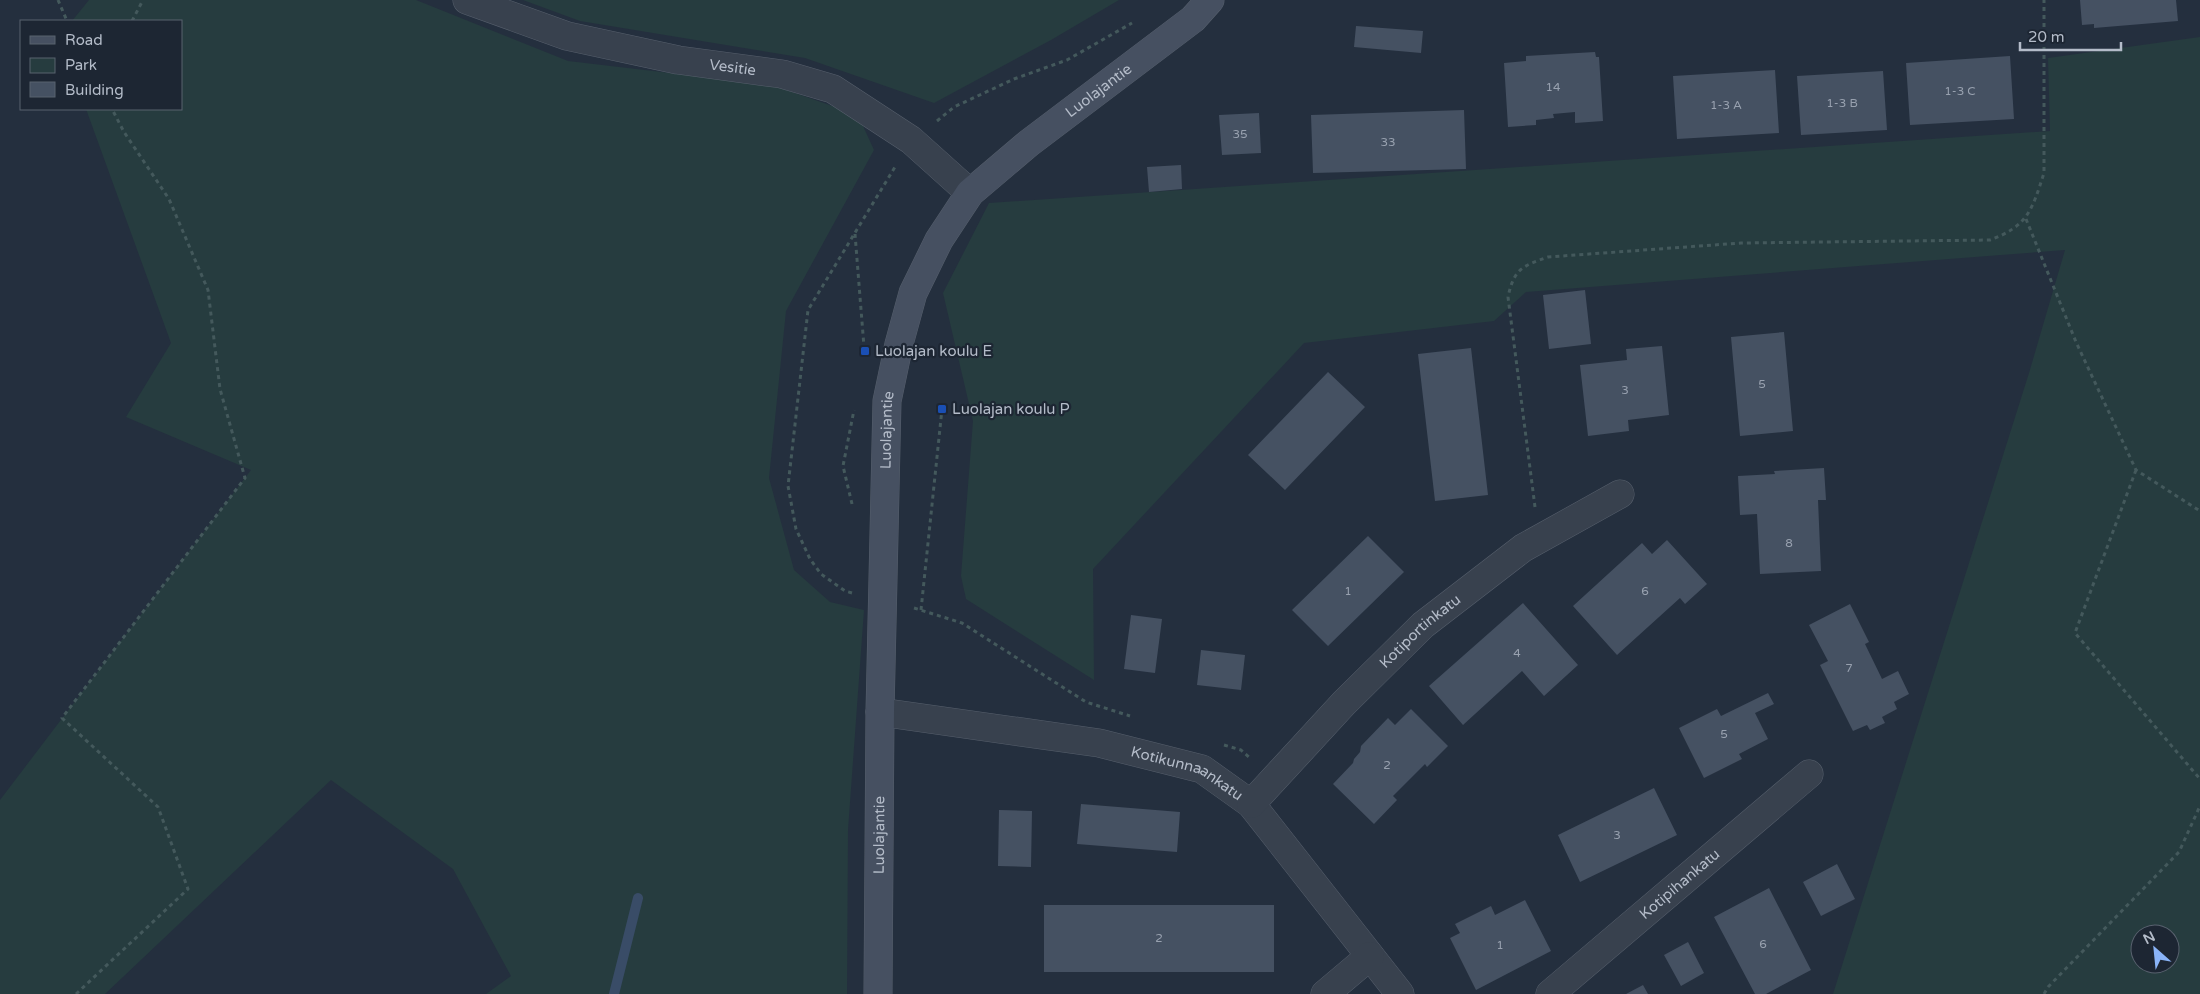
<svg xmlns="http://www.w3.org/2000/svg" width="2200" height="994" viewBox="0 0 2200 994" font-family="'Varela Round',sans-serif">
  <rect width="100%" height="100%" fill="#242f3e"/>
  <path fill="#263c3f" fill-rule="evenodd" d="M89 0H416L568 61 772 85 858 115 874 150 786 311 769 478 794 570 830 602 864 610 848 830 847 994H486L511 976 453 869 331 780 105 994H0V800L251 470 126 417 171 343 86 109H181V21H72Z
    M523 0H1119L1051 40 934 103 805 58 580 21Z
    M2200 37V994H1833L2029 373 2065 250 1526 292 1494 321 1304 343 1093 569 1094 680 966 599 961 576 973 421 943 293 989 203 2050 131 2048 58ZM2140 934H2170V964H2140Z"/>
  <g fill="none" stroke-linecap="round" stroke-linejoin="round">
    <path stroke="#394c67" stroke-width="10" d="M614 994 638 898"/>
  </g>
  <path fill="#455162" d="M2080 0H2176L2178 21 2094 28V24L2082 25Z
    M1356 26 1423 31 1421 53 1354 47Z
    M1595 52 1596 57H1599L1603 121 1575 123V112L1553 114 1554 118 1536 120V125L1508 127 1504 63 1526 61V56Z
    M2010 56 2014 119 1910 125 1906 63Z
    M1775 70 1779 133 1677 139 1673 76Z
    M1883 71 1887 130 1801 135 1797 76Z
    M1464 110 1466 169 1313 173 1311 115Z
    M1259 113 1261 153 1222 155 1219 115Z
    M1181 165 1182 189 1149 192 1147 167Z
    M1585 290 1591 344 1549 349 1543 295Z
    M1784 332 1793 431 1740 436 1731 337Z
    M1662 346 1669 415 1628 420 1629 431 1588 436 1580 365 1627 360 1626 349Z
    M1471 348 1488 495 1435 501 1418 354Z
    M1328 372 1365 407 1285 490 1248 455Z
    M1824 468 1826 500H1818L1821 571 1760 574 1757 514 1740 515 1738 476 1775 474 1774 471Z
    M1368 536 1404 572 1328 646 1292 610Z
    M1667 540 1707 584 1685 604 1680 598 1617 655 1573 606 1642 543 1652 554Z
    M1523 603 1578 665 1544 696 1522 671 1463 725 1429 686Z
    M1850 604 1869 642 1865 644 1882 679 1898 671 1909 694 1894 702 1897 709 1882 717 1885 723 1870 730 1867 725 1853 731 1820 665 1828 661 1809 625Z
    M1131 615 1162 619 1155 673 1124 669Z
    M1201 650 1245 655 1241 690 1197 685Z
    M1768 693 1774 704 1755 713 1768 739 1739 754 1742 759 1704 778 1679 728 1717 709 1721 716Z
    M1411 709 1448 746 1427 767 1425 764 1393 796 1397 800 1374 824 1333 784 1353 763 1354 759 1360 752 1361 746 1388 718 1395 725Z
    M1654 788 1677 835 1580 882 1558 835Z
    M1081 804 1180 812 1177 852 1077 844Z
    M999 810 1032 811 1031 867 998 866Z
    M1837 864 1855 899 1821 916 1803 882Z
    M1769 888 1811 970 1766 994H1755L1714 917Z
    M1525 900 1551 951 1476 990 1450 938 1460 933 1455 924 1491 906 1495 915Z
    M1044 905H1274V972H1044Z
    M1688 942 1704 973 1681 986 1664 955Z
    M1643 985 1648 994H1626Z"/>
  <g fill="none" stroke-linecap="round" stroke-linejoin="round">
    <g stroke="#565f6c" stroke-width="29">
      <g id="street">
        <path id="s1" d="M467 0 567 36 678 60 782 74 833 89 911 140 970 193"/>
        <path id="s2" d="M880 712 1099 743 1202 769 1251 804 1400 994"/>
        <path id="s3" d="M1251 804 1344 703 1423 625 1523 548 1620 494"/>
        <path d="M1325 994 1370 956"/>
        <path id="s4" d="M1550 994 1809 774"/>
      </g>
    </g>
    <g stroke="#565f6c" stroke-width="29">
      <g id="secondary">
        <path id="s5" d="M878 994 880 712 887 401 899 344 913 293 939 240 970 193 1029 143 1193 19 1210 0"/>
      </g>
    </g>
    <path stroke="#44595c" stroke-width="3" stroke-dasharray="4 4" stroke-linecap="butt" d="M58 0 67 21
      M132 21 143 0
      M937 121 954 107 1014 79 1067 60 1132 23
      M2026 219 2076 342 2136 470 2200 511
      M855 234 864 347
      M2136 470 2075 633 2200 779
      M852 504 843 466 854 410
      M1535 507 1508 297C1514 269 1522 266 1548 257L1741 243 1990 240C2028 226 2032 210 2044 173V0
      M852 593 845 591 821 574 810 559 796 529 788 486 808 310 895 167
      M914 608 962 623 1086 702 1130 716
      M921 610 942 409
      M1224 745 1241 750 1251 759
      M76 994 188 889 158 807 62 718 245 478 220 389 208 290 169 199 124 132 112 109
      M2044 994 2048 987 2179 852 2200 806"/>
    <use href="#street" stroke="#38414e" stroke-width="28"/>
    <use href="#secondary" stroke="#465061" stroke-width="28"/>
  </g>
  <g fill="#1a4fb4" stroke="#1d2633" stroke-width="2">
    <rect x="860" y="346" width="10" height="10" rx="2.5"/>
    <rect x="937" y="404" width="10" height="10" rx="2.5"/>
  </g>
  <g text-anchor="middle" stroke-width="4.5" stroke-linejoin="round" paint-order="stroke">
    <g font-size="12" fill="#98a1af">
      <text x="1553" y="91">14</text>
      <text x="1960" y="95">1-3 C</text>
      <text x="1842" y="107">1-3 B</text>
      <text x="1726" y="109">1-3 A</text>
      <text x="1240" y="138">35</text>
      <text x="1388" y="146">33</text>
      <text x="1762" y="388">5</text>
      <text x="1625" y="394">3</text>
      <text x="1789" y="547">8</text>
      <text x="1348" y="595">1</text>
      <text x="1645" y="595">6</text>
      <text x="1517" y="657">4</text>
      <text x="1849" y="672">7</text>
      <text x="1724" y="738">5</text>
      <text x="1387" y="769">2</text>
      <text x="1617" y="839">3</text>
      <text x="1159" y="942">2</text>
      <text x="1763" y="948">6</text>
      <text x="1500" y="949">1</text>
    </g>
    <g font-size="15" fill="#b4bcc9" stroke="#1d2633">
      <text dy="5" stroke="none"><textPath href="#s1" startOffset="275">Vesitie</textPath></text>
      <text dy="5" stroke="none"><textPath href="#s5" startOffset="984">Luolajantie</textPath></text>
      <text dy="5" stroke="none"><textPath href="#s5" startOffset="564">Luolajantie</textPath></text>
      <text dy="5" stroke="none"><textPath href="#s3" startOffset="242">Kotiportinkatu</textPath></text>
      <text dy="5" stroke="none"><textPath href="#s2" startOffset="315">Kotikunnaankatu</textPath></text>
      <text dy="5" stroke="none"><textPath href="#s5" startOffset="159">Luolajantie</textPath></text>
      <text dy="5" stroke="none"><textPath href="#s4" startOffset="170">Kotipihankatu</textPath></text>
    </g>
    <g font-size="15" fill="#b4bcc9" stroke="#1d2633" text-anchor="start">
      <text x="875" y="356">Luolajan koulu E</text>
      <text x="952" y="414">Luolajan koulu P</text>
    </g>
  </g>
  <rect x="20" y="20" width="162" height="90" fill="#1d2633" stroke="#59626f"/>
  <rect x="30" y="36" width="25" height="8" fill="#465061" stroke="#59626f"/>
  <text x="65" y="45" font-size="15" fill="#b4bcc9">Road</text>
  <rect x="30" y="58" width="25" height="15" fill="#263c3f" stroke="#59626f"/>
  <text x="65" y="70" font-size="15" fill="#b4bcc9">Park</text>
  <rect x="30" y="82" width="25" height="15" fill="#455162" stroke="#59626f"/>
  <text x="65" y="95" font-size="15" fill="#b4bcc9">Building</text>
  <g transform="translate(2155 949) rotate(333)"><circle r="24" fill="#1d2633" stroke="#59626f"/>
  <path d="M0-4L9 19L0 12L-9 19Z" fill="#8ab4f8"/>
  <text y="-8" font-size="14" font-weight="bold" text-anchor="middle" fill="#b4bcc9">N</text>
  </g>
  <path d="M2020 42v8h101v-8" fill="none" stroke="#b4bcc9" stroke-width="2.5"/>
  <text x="2028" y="42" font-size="15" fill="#b4bcc9" stroke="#1d2633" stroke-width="4" paint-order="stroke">20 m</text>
</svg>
